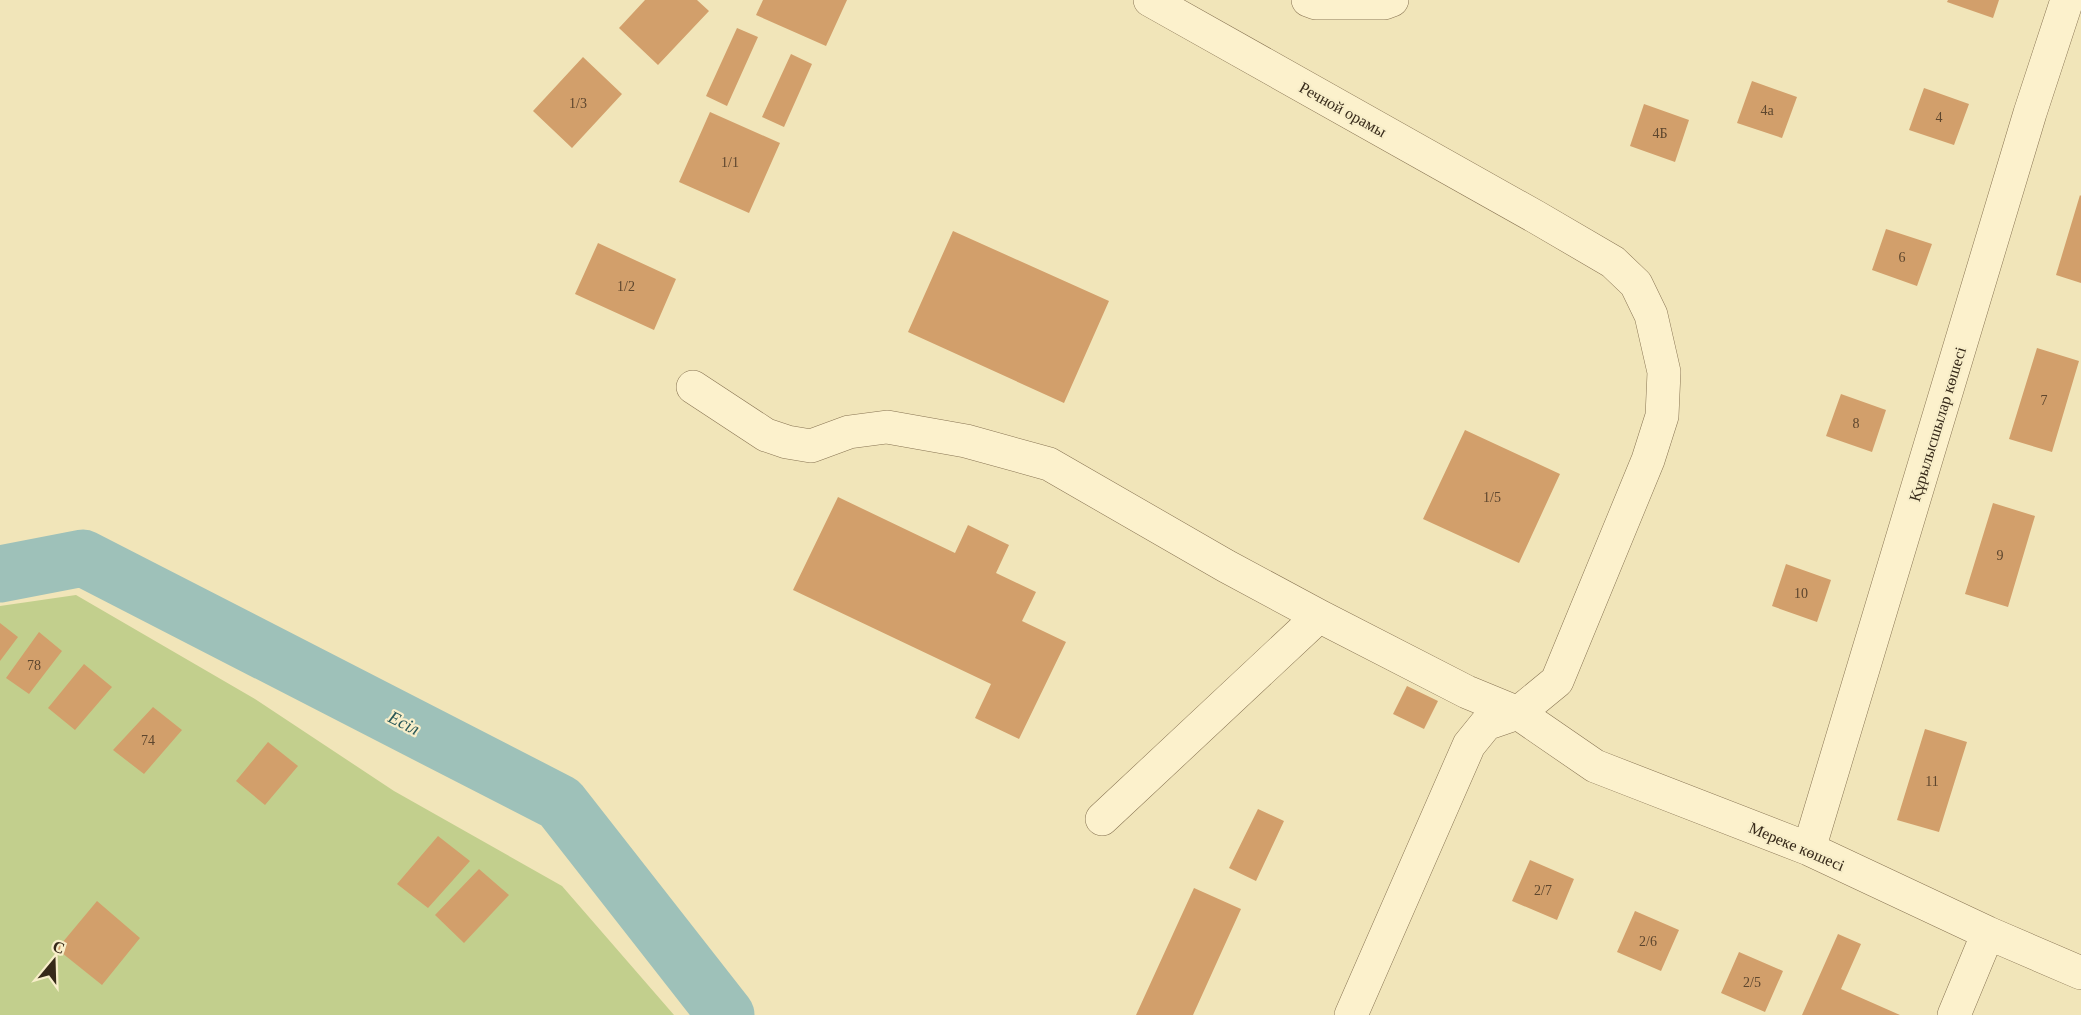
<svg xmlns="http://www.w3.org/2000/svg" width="2081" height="1015" viewBox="0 0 2081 1015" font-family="'Times New Roman',serif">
  <rect width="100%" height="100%" fill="#f1e5b9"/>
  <path fill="#c2cf8d" d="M76 595 255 699 394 791 562 886 674 1015H0V606Z"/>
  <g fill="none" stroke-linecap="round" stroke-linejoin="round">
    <path stroke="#9ec1b9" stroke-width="57" d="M0 574 83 558 560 803 726 1015"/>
  </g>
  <path fill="#d29f6b" d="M645 0H697L709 11 658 65 619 28Z
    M763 0H847L826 46 756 15Z
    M1948 0H1999L1993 18 1947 2Z
    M737 28 758 37 727 106 706 96Z
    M791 54 812 64 784 127 762 117Z
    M583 57 622 94 572 148 533 111Z
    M1752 81 1797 97 1782 138 1737 123Z
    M1924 88 1969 104 1954 145 1909 130Z
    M1644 104 1689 120 1675 162 1630 146Z
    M710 112 780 143 749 213 679 182Z
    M2080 195 2081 196V283L2056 275Z
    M1886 229 1932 244 1917 286 1872 270Z
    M953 231 1109 301 1064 403 908 332Z
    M598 243 676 279 654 330 575 294Z
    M2037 348 2079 361 2052 452 2009 439Z
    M1841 394 1886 410 1872 452 1826 436Z
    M1465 430 1560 474 1519 563 1423 519Z
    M838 497 955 553 968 525 1009 545 996 573 1036 592 1022 621 1066 642 1019 739 975 718 991 684 793 590Z
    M1993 503 2035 516 2008 607 1965 594Z
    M1786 564 1831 580 1817 622 1772 606Z
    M0 623 18 637 0 661Z
    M39 632 62 651 29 694 6 678Z
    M84 664 112 687 75 730 48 708Z
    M1407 686 1438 701 1424 729 1393 714Z
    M153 707 182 730 144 774 113 750Z
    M1925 729 1967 742 1939 832 1897 820Z
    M268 742 298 766 265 805 236 781Z
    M1258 809 1284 821 1256 881 1229 868Z
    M438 836 470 861 428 908 397 884Z
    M1530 860 1574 879 1557 920 1512 901Z
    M479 869 509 895 464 943 435 915Z
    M1194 888 1241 909 1193 1015H1136Z
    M97 901 140 938 102 985 57 949Z
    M1635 911 1679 930 1661 971 1617 952Z
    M1838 934 1861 944 1841 989 1900 1015H1802Z
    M1739 952 1783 971 1765 1012 1721 993Z"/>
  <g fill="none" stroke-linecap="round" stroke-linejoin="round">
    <g stroke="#887453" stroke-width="34">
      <path id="minor" d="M1150 0 1536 217 1613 262 1636 284 1651 315 1664 372 1662 416 1648 460 1557 681 1518 713 1486 724 1469 745 1351 1015
        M1308 0 1316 3H1384L1392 0
        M693 387 766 435 787 442 811 446 849 432 887 427 966 441 1049 464 1226 566 1319 616 1467 692 1518 713 1595 766 1809 849 1988 933 2081 973
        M1102 819 1319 616
        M1809 849 2030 113 2067 0
        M1954 1015 1988 933"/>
    </g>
    <use href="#minor" stroke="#fcf1cc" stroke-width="33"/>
  </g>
  <g text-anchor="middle" stroke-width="4.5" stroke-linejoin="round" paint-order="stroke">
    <g font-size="14" fill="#5d462e">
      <text x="578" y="108">1/3</text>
      <text x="1767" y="115">4а</text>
      <text x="1939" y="122">4</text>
      <text x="1660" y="138">4Б</text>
      <text x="730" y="167">1/1</text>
      <text x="1902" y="262">6</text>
      <text x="626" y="291">1/2</text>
      <text x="2044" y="405">7</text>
      <text x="1856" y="428">8</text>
      <text x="1492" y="502">1/5</text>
      <text x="2000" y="560">9</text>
      <text x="1801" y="598">10</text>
      <text x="34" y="670">78</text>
      <text x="148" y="745">74</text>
      <text x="1932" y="786">11</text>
      <text x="1543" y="895">2/7</text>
      <text x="1648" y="946">2/6</text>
      <text x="1752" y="987">2/5</text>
    </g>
    <g font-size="16" fill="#362919" stroke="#f8eec9">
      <text transform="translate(1343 109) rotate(29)" y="6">Речной орамы</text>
      <text transform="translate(1937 424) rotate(-73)" y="6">Құрылысшылар көшесі</text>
      <text transform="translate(1797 846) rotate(23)" y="6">Мереке көшесі</text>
    </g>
    <g font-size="18" font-style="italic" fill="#275657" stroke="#f8eec9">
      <text transform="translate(404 723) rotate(27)" y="6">Есіл</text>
    </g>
  </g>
  <g transform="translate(54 961) rotate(19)" stroke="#f8eec9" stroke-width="4.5" paint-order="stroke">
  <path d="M0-4.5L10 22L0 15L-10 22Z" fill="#362919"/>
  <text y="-9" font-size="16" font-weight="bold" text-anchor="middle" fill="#362919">С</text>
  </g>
</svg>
